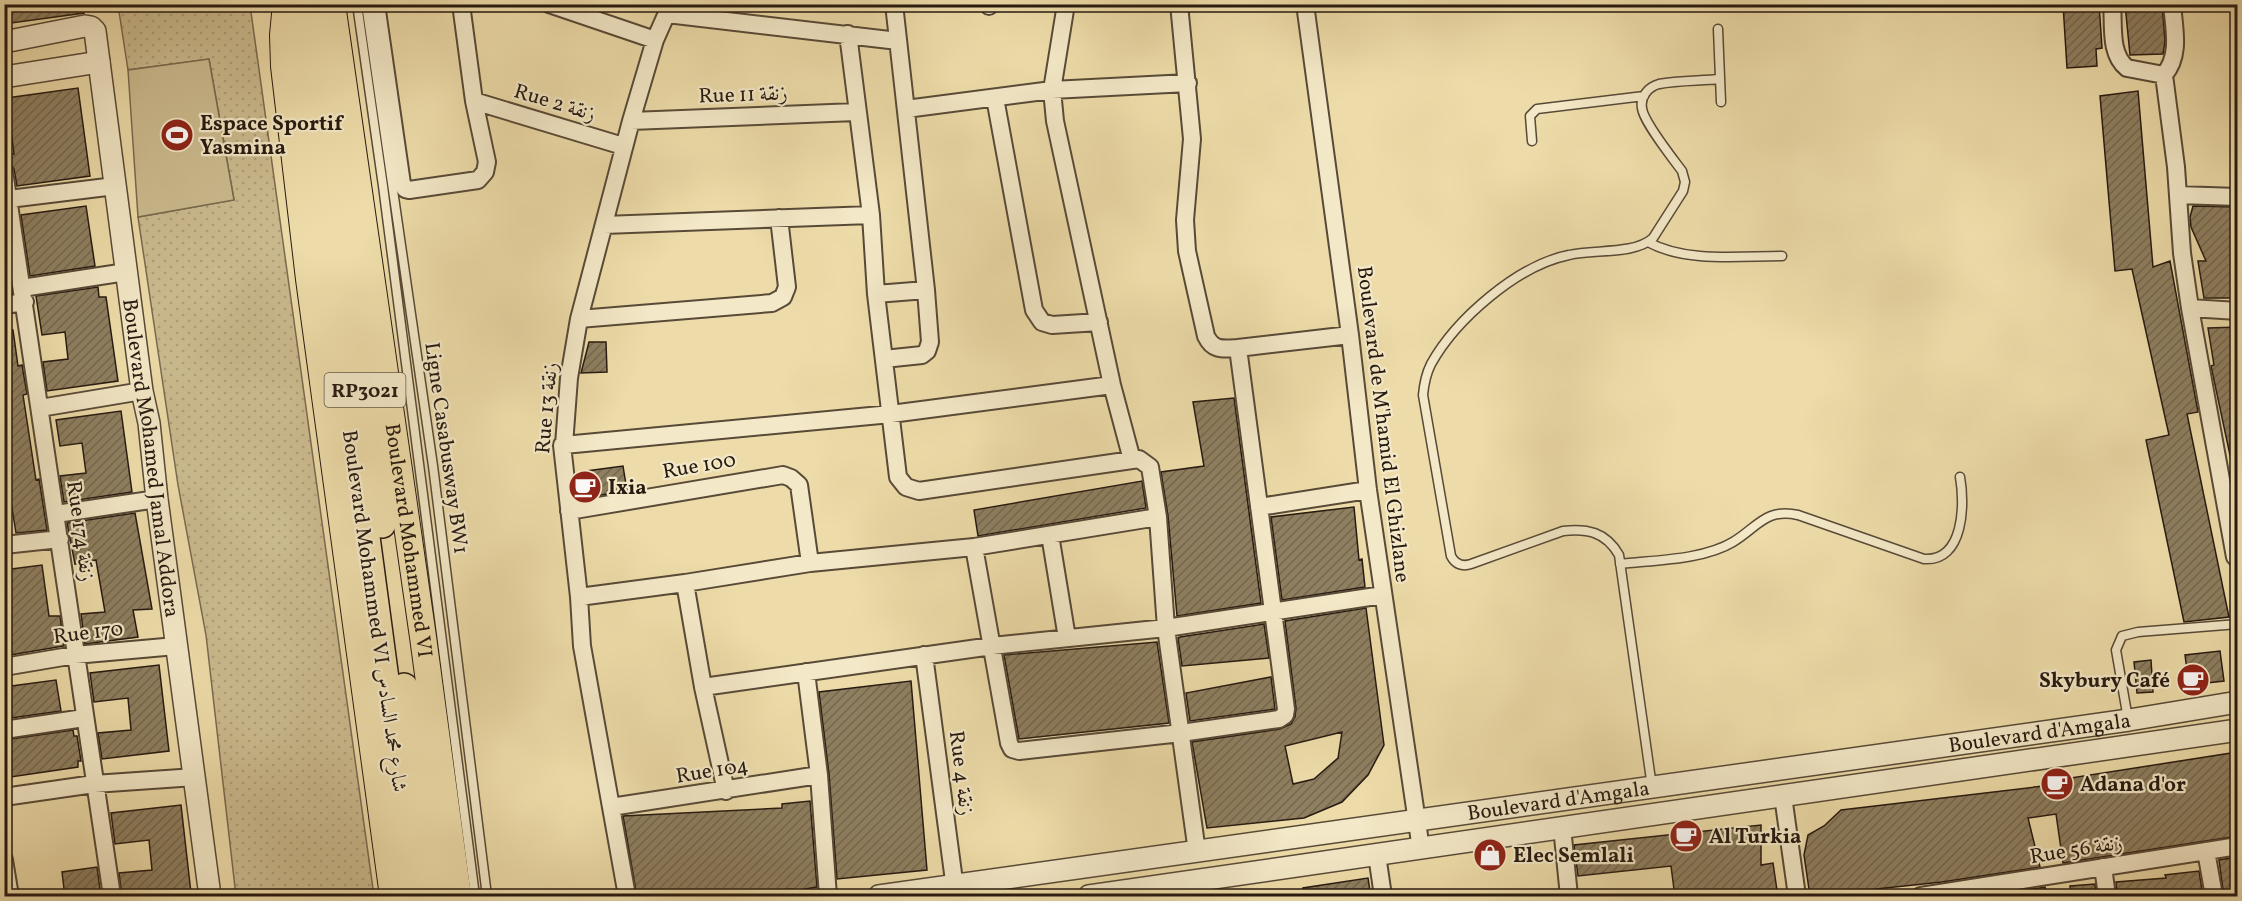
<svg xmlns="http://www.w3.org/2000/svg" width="2242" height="901" viewBox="0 0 2242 901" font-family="Vollkorn,Amiri,serif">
  <defs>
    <pattern id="grass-dots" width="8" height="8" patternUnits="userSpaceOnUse" patternTransform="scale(1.5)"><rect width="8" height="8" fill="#cbbb8f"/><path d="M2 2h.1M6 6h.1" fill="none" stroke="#aea07a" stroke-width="1.8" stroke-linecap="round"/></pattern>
    <pattern id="building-hatch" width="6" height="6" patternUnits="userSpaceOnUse" patternTransform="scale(1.5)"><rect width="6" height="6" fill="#8e7f60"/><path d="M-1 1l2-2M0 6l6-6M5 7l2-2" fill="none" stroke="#74674e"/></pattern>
  </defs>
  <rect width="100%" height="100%" fill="#eddca9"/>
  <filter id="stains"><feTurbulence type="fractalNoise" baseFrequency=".00333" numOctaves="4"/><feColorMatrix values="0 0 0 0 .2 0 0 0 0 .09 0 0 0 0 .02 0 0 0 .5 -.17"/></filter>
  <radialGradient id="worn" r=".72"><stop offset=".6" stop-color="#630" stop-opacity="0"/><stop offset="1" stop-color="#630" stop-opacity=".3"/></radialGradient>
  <path fill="url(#grass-dots)" stroke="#796a50" stroke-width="1.5" d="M118 5H250L374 896H236L206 635 178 485 138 217 234 200 209 59 128 70Z"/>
  <path fill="#cbbb8f" stroke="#796a50" stroke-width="1.5" d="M209 59 234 200 138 217 128 70Z"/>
  <path fill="url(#building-hatch)" stroke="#271a11" stroke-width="1.5" fill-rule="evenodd" d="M4 4H83L84 13 4 24Z
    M2063 4H2099L2102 48 2096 49 2097 66 2067 68Z
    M2125 4H2162L2165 41 2163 54 2130 55Z
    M78 88 90 176 17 186 14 169 8 161 7 155 14 154 7 98Z
    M2138 91 2153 267 2170 261 2198 412 2187 414 2229 617 2184 622 2146 440 2169 435 2132 269 2115 271 2100 96Z
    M86 206 95 266 30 276 21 215Z
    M2193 206 2238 207V298H2204L2198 261H2206L2191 227 2190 217Z
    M98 287 99 297H106L118 381 47 391 43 362 68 359 65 332 42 335 36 296Z
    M2238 327V459L2231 460 2211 366 2214 365 2208 328Z
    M13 330 18 366 22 365 27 394 23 395 36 480 39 479 47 530 16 533 4 458V331Z
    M589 342H606L607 372 581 373Z
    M1234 398 1261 603 1177 616 1168 516 1161 472 1204 466 1193 402Z
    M121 411 132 492 64 502 60 476 86 473 82 443 60 446 56 420Z
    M623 466 627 491 582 498 579 472Z
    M1142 481 1146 508 978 536 974 510Z
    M1354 507 1359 560 1362 559 1365 587 1282 600 1271 517Z
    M135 513 152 609 133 610 138 637 85 644 81 614 105 612 96 560 75 564 67 523Z
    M42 565 49 616H60L64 646 4 656V570Z
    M1366 608 1384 745 1368 775 1342 802 1304 818 1207 828 1192 742 1280 729 1291 724 1295 717 1296 708 1285 621ZM1342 732 1338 758 1314 779 1293 784 1285 746Z
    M1264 624 1269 658 1182 666 1178 638 1180 637Z
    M1157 642 1169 723 1019 739 1004 655Z
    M2220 651 2224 681 2189 685 2185 655Z
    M2151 660 2153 692 2137 693 2134 662Z
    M159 665 169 751 102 759 98 733 131 730 128 698 94 702 90 673Z
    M1271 677 1275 709 1190 721 1186 693Z
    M56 680 61 711 4 719V687Z
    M911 681 927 870 837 879 829 774 819 692Z
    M73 730 74 736H77L81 761H78V767L4 778V740Z
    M2238 752V836L2063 863 2056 814 2028 818 2040 867 1942 882 1810 896 1804 855 1808 835 1824 826 1841 810 2052 785 2051 781Z
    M810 801 817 887 793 891V889L681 897H637L623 816 782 808V804Z
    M181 805 191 893 162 897H122L119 873 152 870 149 840 115 844 111 813Z
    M1761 825V865L1773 863 1778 897H1675L1671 866 1578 876 1574 845Z
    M2238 857V897H2224L2219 860Z
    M97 867 101 897H65L62 872Z
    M2199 871 2203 897H2117L2116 882 2166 878 2165 875Z
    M1368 878 1371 897H1303V888Z
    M2095 884 2096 897H2071L2070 886Z
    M2045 887 2047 897H1985Z"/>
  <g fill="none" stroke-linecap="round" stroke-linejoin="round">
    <g stroke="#584a37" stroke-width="11">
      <path id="service" d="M357 4 383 186 475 896
        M366 4 433 466 487 896
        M1718 29 1721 102
        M1532 141 1530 116 1537 109 1644 96
        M1648 242C1686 263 1740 256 1782 256
        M1620 564C1655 560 1703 560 1733 542 1758 527 1765 508 1798 515L1924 559C1964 562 1965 504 1960 477
        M2128 719 2116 650 2122 636 2138 632 2238 624
        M1652 787 1619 555C1606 532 1587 528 1563 531L1471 564C1462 567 1455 564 1451 556L1423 395C1424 384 1426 374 1431 364 1456 319 1518 265 1569 255 1594 249 1634 255 1653 238L1683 191 1685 182 1682 171C1673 159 1643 121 1642 108 1640 97 1648 87 1659 84 1678 80 1700 81 1720 79"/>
    </g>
    <g stroke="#584a37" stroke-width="20">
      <path id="minor" d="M376 4 402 184 405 189 409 190 478 180 485 172 487 162 474 101 461 4
        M549 4 655 40
        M1066 4 1052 90 1055 121 1112 385 1132 460
        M1179 4 1192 139 1185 220 1187 251 1206 336C1213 351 1223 349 1238 348L1350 335
        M1305 4 1350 335 1368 490 1421 849
        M2112 4C2114 25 2109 54 2127 68L2164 75 2176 167 2182 253 2190 308 2235 557 2238 559
        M989 6V4
        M667 14 898 41
        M848 34 871 215 876 294 898 477 906 487 919 491 1139 459 1150 467 1158 517 1166 628 1197 852
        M2164 75C2181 55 2174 29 2172 4
        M995 98 1034 310 1042 322 1052 325 1099 322
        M474 101 623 146
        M906 109 1052 90 1188 83
        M631 121 856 112
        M4 171 112 896
        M2178 195 2238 197
        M9 199 115 186
        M604 225 871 215
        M22 288 126 272
        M876 294 926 290
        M4 305 25 302
        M2190 308 2238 311
        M579 319 772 303 783 297 787 287 779 218
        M884 359 922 355 927 351 930 342 926 290 894 4
        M40 408 142 391
        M564 445 891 414 1112 385
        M1259 507 1368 490
        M569 511 783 475 791 478 799 485 810 563
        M56 514 157 499
        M1050 535 1067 638
        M4 545 60 539
        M974 547 1009 743 1012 749 1019 751 1181 733 1279 719 1285 715 1286 709 1238 348
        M685 583 703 687 726 791
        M579 597 685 583 810 563 974 547 1158 517
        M924 655 956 896
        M4 667 75 655 176 646
        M806 672 819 775 828 896
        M703 687 992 646 1166 628 1383 595
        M4 730 84 718
        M1783 796 1797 896
        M4 797 94 784 195 777
        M611 807 819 775
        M1562 827 1569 896
        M2206 851 2214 896
        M1377 855 1383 896
        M4 860 10 896
        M2103 867 2107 896
        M627 896 582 646 579 597 562 445H564L569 378 579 319 631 121 655 40 671 4
        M1921 896 2238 846"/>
    </g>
    <g stroke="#584a37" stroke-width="24">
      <g id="tertiary">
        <path id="s1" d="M4 42 85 26 91 27 95 31 142 391 149 423 157 499 210 896"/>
        <path d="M4 77 99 62"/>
        <path id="s2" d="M879 896 2129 720 2238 702"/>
        <path d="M1089 896 2238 730"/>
      </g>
    </g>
    <g stroke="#271a11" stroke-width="28">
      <g id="primary">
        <path d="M286 4 283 35 284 66 309 279 393 896"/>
        <path id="s3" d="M332 4 423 637 458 896"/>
      </g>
    </g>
    <g stroke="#271a11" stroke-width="30">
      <path id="trunk" d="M292 4 316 163 414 896
        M316 4 382 524
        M404 687 434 896"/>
    </g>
    <use href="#service" stroke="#f3e8c7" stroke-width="8"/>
    <use href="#minor" stroke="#f3e8c7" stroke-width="16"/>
    <use href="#tertiary" stroke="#f3e8c7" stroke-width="21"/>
    <use href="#primary" stroke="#eddca9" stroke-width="26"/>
    <use href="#trunk" stroke="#eddca9" stroke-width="27"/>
  </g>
  <defs>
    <g id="stadium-disc" transform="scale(1.725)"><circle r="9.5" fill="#8f2418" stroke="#f3e8c7"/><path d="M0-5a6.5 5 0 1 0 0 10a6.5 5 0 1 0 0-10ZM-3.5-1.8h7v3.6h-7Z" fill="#fff"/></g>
    <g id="cafe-disc" transform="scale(1.725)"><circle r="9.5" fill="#8f2418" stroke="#f3e8c7"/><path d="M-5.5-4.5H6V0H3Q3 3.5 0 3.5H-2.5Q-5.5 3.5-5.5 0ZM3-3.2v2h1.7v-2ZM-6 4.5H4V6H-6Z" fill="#fff"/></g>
    <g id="shop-disc" transform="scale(1.725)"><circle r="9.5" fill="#8f2418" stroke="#f3e8c7"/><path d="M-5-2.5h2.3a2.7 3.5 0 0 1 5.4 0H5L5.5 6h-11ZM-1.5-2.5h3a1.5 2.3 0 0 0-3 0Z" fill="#fff"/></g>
  </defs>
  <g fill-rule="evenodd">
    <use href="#stadium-disc" x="177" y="135"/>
    <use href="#cafe-disc" x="585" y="487"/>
    <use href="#cafe-disc" x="2193" y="680"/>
    <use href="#cafe-disc" x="2057" y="784"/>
    <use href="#cafe-disc" x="1686" y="836"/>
    <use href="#shop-disc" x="1490" y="855"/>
  </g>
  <g text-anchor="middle" stroke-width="4.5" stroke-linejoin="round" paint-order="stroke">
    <rect fill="#f3e8c7" stroke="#645848" stroke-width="1.5" x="324.5" y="373" width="81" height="34" rx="4.5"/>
    <g font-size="20" font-weight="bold" fill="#271a11">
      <text x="365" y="397">RP3021</text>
    </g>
    <g font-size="21" fill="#271a11" stroke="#f3e8c7">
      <text transform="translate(743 94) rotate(-2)" y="7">Rue 11 زنقة</text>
      <text transform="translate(555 102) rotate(17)" y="7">Rue 2 زنقة</text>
      <text transform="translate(546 408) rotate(-85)" y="7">Rue 13 زنقة</text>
      <text transform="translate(1384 424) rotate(83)" y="7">Boulevard de M'hamid El Ghizlane</text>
      <text transform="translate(447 448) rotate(82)" y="7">Ligne Casabusway BW1</text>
      <text dy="7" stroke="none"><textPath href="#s1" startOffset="525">Boulevard Mohamed Jamal Addora</textPath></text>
      <text transform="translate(699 465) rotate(-10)" y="7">Rue 100</text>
      <text transform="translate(81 531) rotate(82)" y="7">Rue 174 زنقة</text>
      <text dy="7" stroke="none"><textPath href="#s3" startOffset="542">Boulevard Mohammed VI</textPath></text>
      <text transform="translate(375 611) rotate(82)" y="7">Boulevard Mohammed VI شارع محمد السادس</text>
      <text transform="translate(88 632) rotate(-7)" y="7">Rue 170</text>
      <text dy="7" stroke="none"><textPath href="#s2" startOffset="1172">Boulevard d'Amgala</textPath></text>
      <text transform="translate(712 770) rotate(-9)" y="7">Rue 104</text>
      <text transform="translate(962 773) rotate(83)" y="7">Rue 4 زنقة</text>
      <text dy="7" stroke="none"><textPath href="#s2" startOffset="686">Boulevard d'Amgala</textPath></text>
      <text transform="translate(2076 849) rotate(-9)" y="7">Rue 56 زنقة</text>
    </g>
    <g font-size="21" font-weight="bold" fill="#271a11" stroke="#f3e8c7" text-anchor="start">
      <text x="200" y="130">Espace Sportif<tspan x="200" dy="24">Yasmina</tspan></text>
      <text x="608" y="494">Ixia</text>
      <text x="2170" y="687" text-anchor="end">Skybury Café</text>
      <text x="2080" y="791">Adana d'or</text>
      <text x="1709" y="843">Al Turkia</text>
      <text x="1513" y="862">Elec Semlali</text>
    </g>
  </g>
  <rect width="2242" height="901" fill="none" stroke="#eddca9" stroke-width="24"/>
  <rect x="6" y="6" width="2230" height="889" fill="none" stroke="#271a11" stroke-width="3"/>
  <rect x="12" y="12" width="2218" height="877" fill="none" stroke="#271a11" stroke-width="1.5"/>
  <rect width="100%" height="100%" filter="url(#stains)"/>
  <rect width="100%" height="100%" fill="url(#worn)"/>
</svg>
